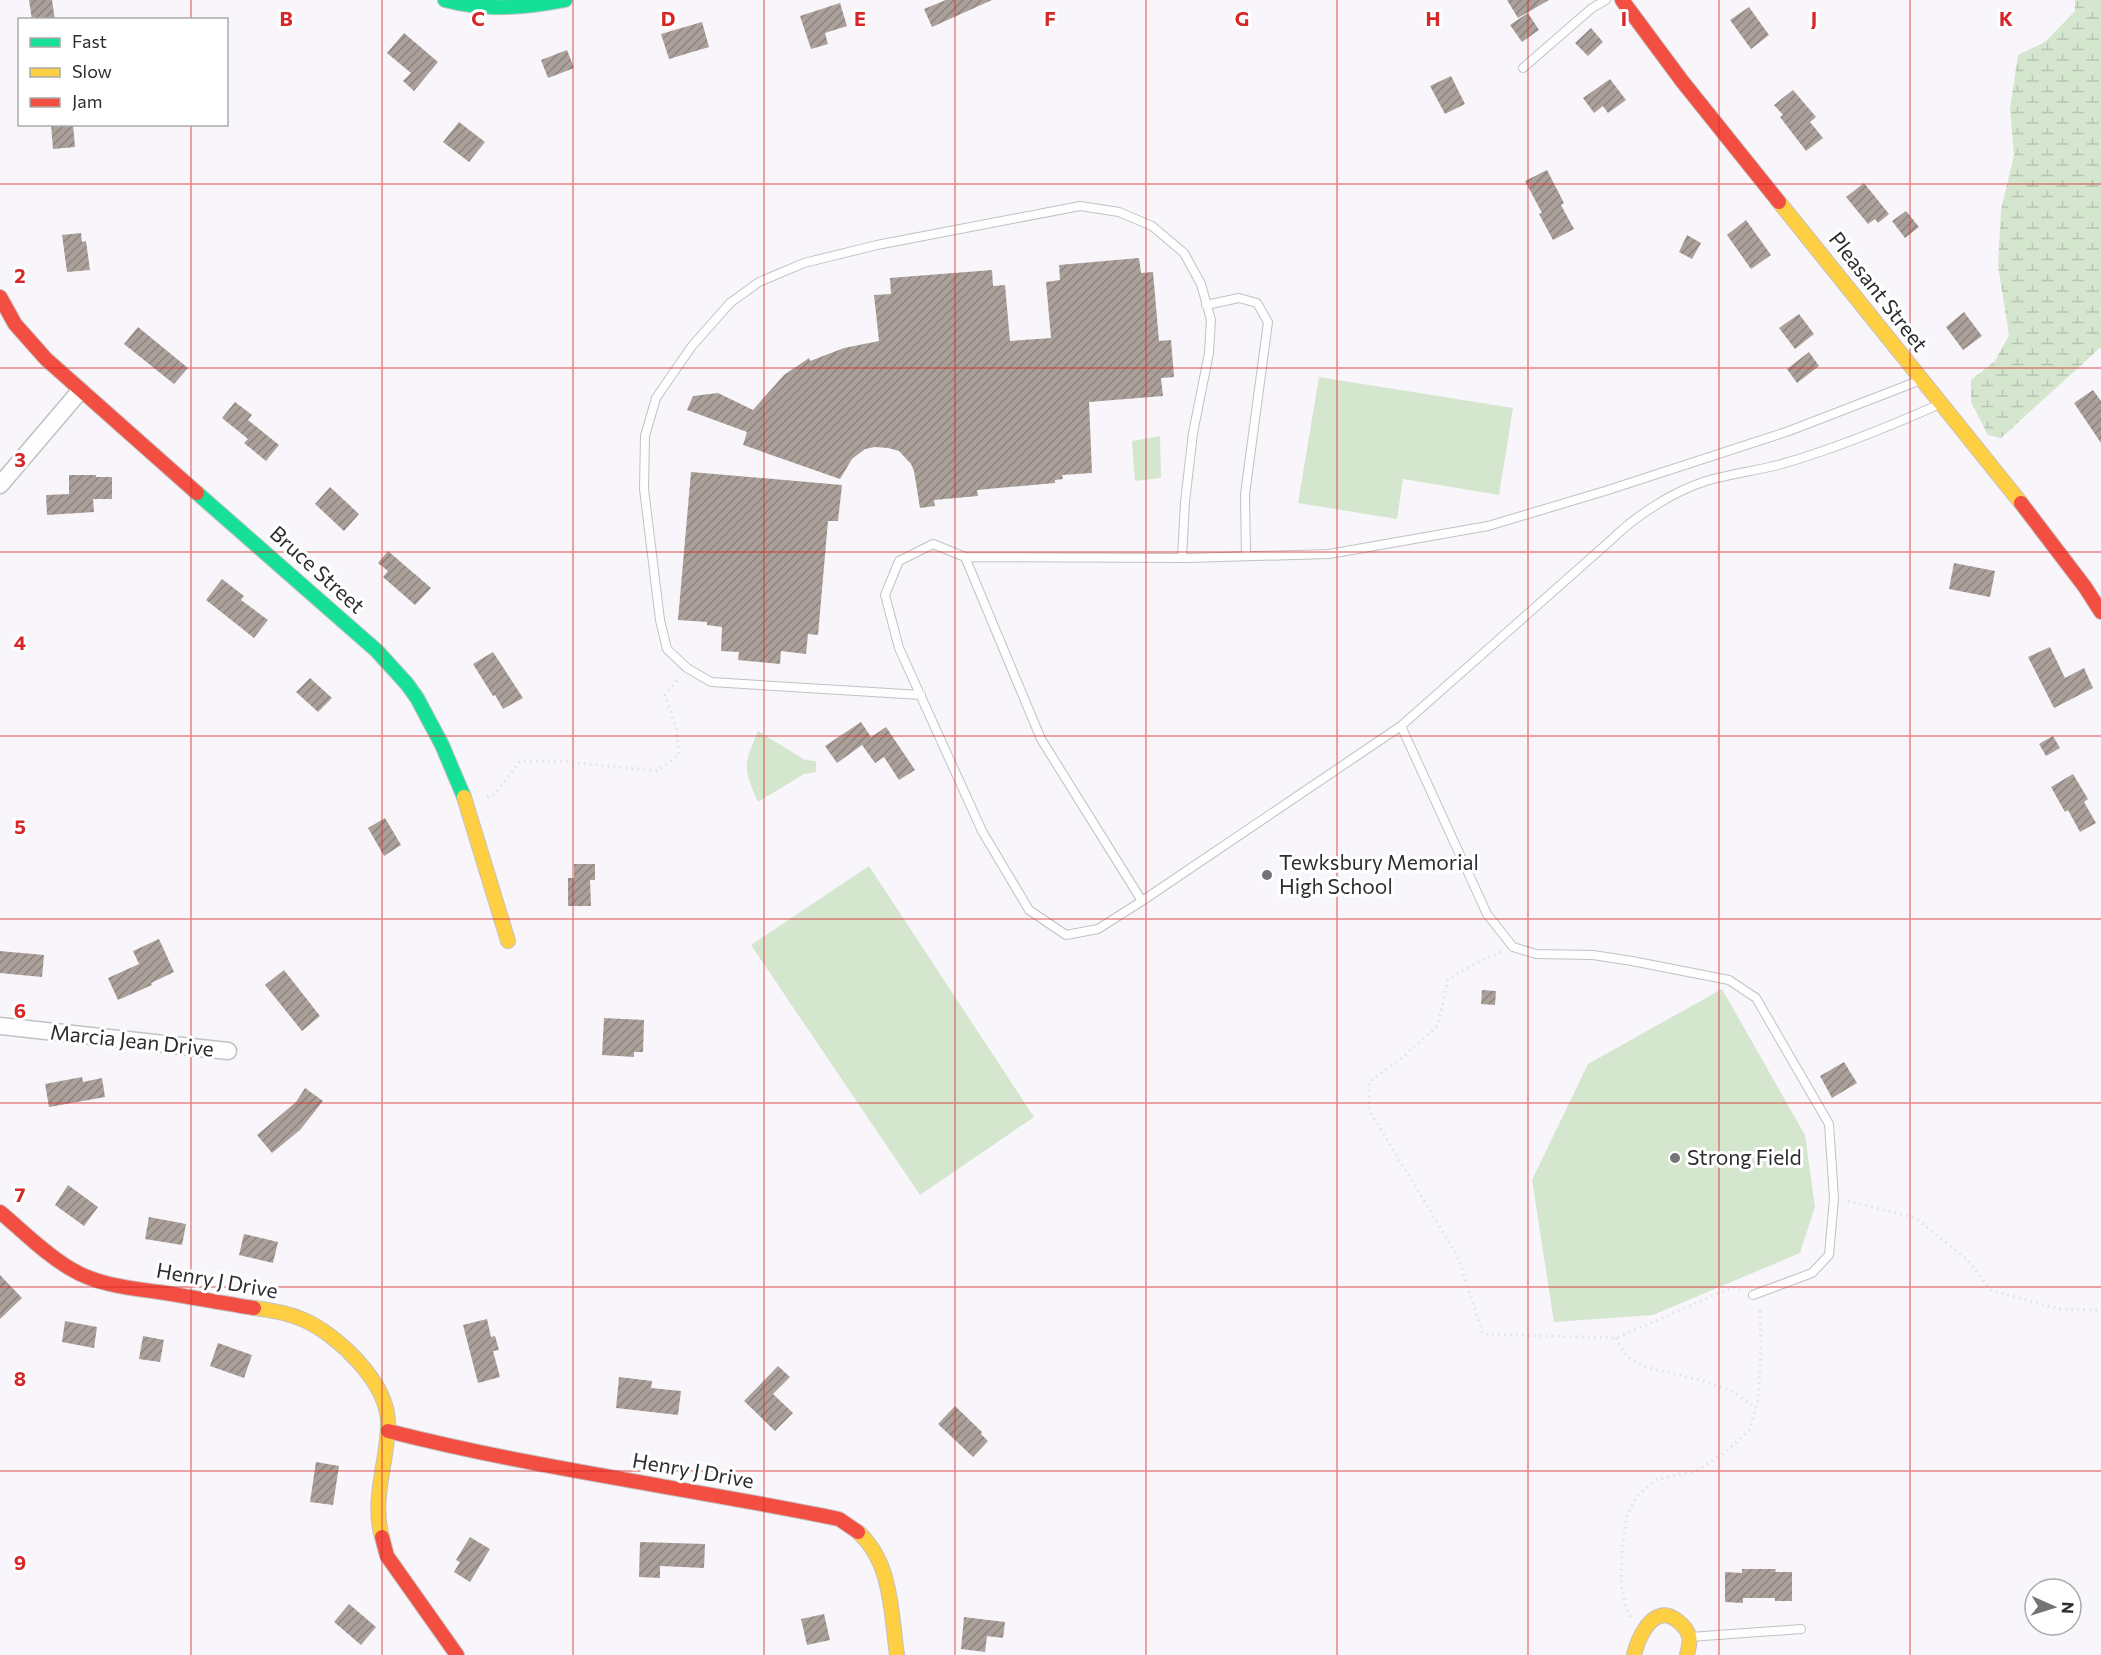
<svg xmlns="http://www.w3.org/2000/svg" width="2101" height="1655" viewBox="0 0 2101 1655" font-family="Commissioner,sans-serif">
  <defs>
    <pattern id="wetland-marsh" width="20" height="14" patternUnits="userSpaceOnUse" patternTransform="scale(1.5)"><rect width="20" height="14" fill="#d5e6cf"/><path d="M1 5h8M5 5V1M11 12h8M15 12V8" fill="none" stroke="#b7c5b2"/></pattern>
    <pattern id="building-hatch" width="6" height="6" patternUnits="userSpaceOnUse" patternTransform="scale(1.5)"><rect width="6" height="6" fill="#aca19a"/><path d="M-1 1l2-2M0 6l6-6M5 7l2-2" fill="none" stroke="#8c837e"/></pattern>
  </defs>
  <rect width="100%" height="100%" fill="#f8f6fa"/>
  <path fill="#d5e6cf" d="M1319 377 1513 408 1499 495 1403 479 1397 519 1298 503Z
    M1160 436 1161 478 1135 481 1132 441Z
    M758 731 805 760 816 761V772L804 774 758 802C743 767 743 767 758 731Z
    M869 866 1034 1117 920 1195 751 945Z
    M1722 989 1805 1135 1815 1207 1800 1253 1653 1315 1554 1322 1532 1180 1588 1064Z"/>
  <path fill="url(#wetland-marsh)" d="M2075 0H2101V347L2001 438 1988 435 1971 402V380L1995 361 2009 335 1998 266 2001 210 2014 155 2010 108 2018 55 2045 42 2075 11Z"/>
  <path fill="url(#building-hatch)" d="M29 0H52L55 20H32Z
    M946 0H992L932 27 924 9Z
    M1507 0H1549L1518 18Z
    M840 3 847 26 825 33 828 44 811 49 800 16Z
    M1749 7 1769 35 1751 49 1730 20Z
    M1528 13 1539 30 1522 42 1510 25Z
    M702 22 709 47 669 59 661 34Z
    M1591 28 1603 42 1588 56 1575 43Z
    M404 33 438 62 414 91 403 81 411 73 387 53Z
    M567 50 574 68 548 78 541 60Z
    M1451 76 1465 104 1445 114 1430 86Z
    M1610 79 1626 100 1608 113 1603 106 1594 113 1583 98Z
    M1793 90 1816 117 1810 122 1823 138 1806 151 1780 117 1783 115 1774 105Z
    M459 122 485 142 469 162 443 142Z
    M51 124H73L75 147 53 149Z
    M1547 170 1564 203 1561 205 1574 229 1553 240 1539 214 1542 213 1525 181Z
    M1864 183 1889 214 1878 223 1875 219 1868 224 1846 197Z
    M1906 211 1919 227 1905 238 1892 221Z
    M1746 220 1771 255 1751 269 1727 235Z
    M81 233 82 242 86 241 90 270 67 272 62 235Z
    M1687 235 1701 243 1692 259 1679 252Z
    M1139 258 1141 273 1153 272 1159 341 1171 340 1174 377 1161 378 1163 396 1089 402 1092 473 1062 475 1063 479 1055 480V483L977 490 978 496 934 500 935 506 920 508 914 471 911 464 899 451 888 448 875 447 865 449 852 459 840 479 743 445 747 432 687 410 693 396 718 393 753 410 784 375 809 358 810 361 844 348 879 341 874 295 891 294 890 278 992 270 993 286 1005 285 1010 341 1051 338 1046 282 1060 280 1059 265Z
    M1964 312 1982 336 1963 350 1946 327Z
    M1799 314 1814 334 1795 349 1779 328Z
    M138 327 188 368 174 384 124 344Z
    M1809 352 1819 366 1797 383 1787 369Z
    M2093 390 2101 401V443L2074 403Z
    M235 402 252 415 248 420 279 445 266 461 244 443 248 439 222 418Z
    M691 472 842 485 838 521H828L818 635 808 634 806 654 781 651 780 664 738 660 739 652 721 651 722 627 707 625V622L678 620Z
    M69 475H96V477H112V499H93L94 512 47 515 46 495 69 494Z
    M330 487 359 514 344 531 315 504Z
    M388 551 431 588 415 605 383 577 388 571 378 563Z
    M1954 563 1995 571 1990 597 1949 589Z
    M222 579 244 596 241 600 268 620 254 638 206 600Z
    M2050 647 2065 678 2084 668 2093 688 2054 708 2028 657Z
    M493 652 523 698 503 709 495 695 493 696 473 664Z
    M310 678 332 698 318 712 296 692Z
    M861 722 871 737 886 727 915 770 899 780 884 757 875 763 862 745 837 763 825 746Z
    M2053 736 2060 748 2046 756 2039 744Z
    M2073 774 2088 799 2084 802 2096 823 2080 832 2068 810 2065 812 2051 787Z
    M385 818 401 845 384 856 368 828Z
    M574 864H595V880H590L591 906H568V878H574Z
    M159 939 174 972 151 983 152 985 118 1000 108 978 139 964 133 951Z
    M0 951 44 955 42 977 0 973Z
    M284 970 320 1016 302 1031 265 985Z
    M1482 990 1496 991 1495 1005 1481 1004Z
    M604 1018 644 1020 643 1052H634V1057L602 1055Z
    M1844 1062 1857 1083 1832 1098 1820 1076Z
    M82 1077 83 1082 102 1078 105 1097 49 1107 45 1084Z
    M305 1088 323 1101 300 1130 272 1153 257 1135 296 1102Z
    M68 1185 98 1207 84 1226 55 1205Z
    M149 1217 186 1224 182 1245 145 1239Z
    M244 1234 278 1242 273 1263 239 1255Z
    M0 1275 22 1298 0 1319Z
    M487 1319 491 1337 495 1336 499 1350 493 1351 500 1377 478 1383 463 1325Z
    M65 1321 97 1327 94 1348 62 1342Z
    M143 1336 164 1340 160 1362 139 1359Z
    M218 1343 252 1355 244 1378 210 1366Z
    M778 1366 790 1377 773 1394 793 1413 775 1431 744 1401Z
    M619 1377 652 1381 651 1388 681 1391 678 1415 616 1408Z
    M955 1406 982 1432 981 1434 988 1441 973 1457 938 1424Z
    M316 1462 339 1466 333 1505 310 1502Z
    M470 1537 490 1549 470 1582 454 1572 460 1562 456 1560Z
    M640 1542 705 1544 704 1568 660 1566V1578L639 1577Z
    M1742 1569H1776L1775 1572H1792V1601H1775V1598H1743V1603L1725 1602V1572L1742 1573Z
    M349 1604 376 1627 361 1645 334 1622Z
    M824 1614 830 1640 807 1645 801 1619Z
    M964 1617 1005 1622 1003 1638 987 1636 985 1652 961 1649Z"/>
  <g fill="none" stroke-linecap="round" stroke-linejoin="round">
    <g stroke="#c2c1c3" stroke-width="10">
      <path id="lane" d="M1523 68 1592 8 1606 0
        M1206 305 1239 298 1257 303 1268 322 1245 494 1246 556
        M1921 380 1789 431 1605 491 1488 526 1329 554 1187 558 965 557 1041 739 1142 901 1401 726 1610 541C1635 516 1672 492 1706 481 1730 474 1754 471 1778 465 1833 450 1888 427 1940 404
        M965 557 933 544 899 561 885 595 899 648 982 831 1029 910 1066 935 1098 929 1142 901
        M921 695 711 682 687 668 667 649 660 620 644 489 645 436 656 398 692 346 730 303 759 282 804 263 877 245 1080 206 1119 212 1152 226 1184 253 1201 284 1211 320 1209 353 1193 433 1185 502 1182 558
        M1401 726 1487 914 1513 947 1536 954 1593 955 1632 961 1729 980 1756 998 1829 1124 1834 1198 1829 1255 1812 1273 1753 1295
        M1690 1637 1801 1629"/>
    </g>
    <g stroke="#c2c1c3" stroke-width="19">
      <path id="street" d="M0 485 80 391
        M0 1026 228 1051"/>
    </g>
    <g stroke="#c2c1c3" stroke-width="16">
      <path id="fast" d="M445 0C486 11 524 8 565 0
        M197 493 377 651 407 684 417 698 442 745 464 797"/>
    </g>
    <g stroke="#c2c1c3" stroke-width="16">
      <path id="slow" d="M1779 202 2021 503
        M464 797 508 941
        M254 1308C271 1310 288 1313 304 1320 338 1335 388 1383 388 1423 388 1461 371 1499 382 1537
        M858 1532C892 1562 891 1613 897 1655
        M1634 1655C1637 1642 1646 1620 1660 1616 1671 1612 1686 1626 1689 1636 1691 1642 1688 1649 1687 1655"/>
    </g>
    <g stroke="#c2c1c3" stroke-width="16">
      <path id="jam" d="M1622 0 1682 81 1779 202
        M0 297 15 324 46 359 197 493
        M2021 503 2085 587 2101 612
        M0 1212C23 1231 45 1254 71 1269 97 1285 130 1288 159 1292 191 1297 223 1303 254 1308
        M388 1431C537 1469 689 1488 839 1519L858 1532
        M382 1537 387 1556 457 1655"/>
    </g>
    <path stroke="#e2e2e2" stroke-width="3" stroke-dasharray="1.5 4.5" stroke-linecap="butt" d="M487 797 495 794 520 761H558L657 771 679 755 676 727 665 695 680 677
      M1501 952 1480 961 1448 979 1438 1025 1403 1057 1369 1082V1110L1457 1255 1483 1334 1616 1338 1733 1287 1740 1290
      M1848 1201 1915 1218 1968 1260 1990 1290 2059 1309 2101 1310
      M1616 1338 1626 1356 1646 1367 1707 1382 1730 1390 1756 1408
      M1630 1617 1626 1608 1621 1585 1622 1549 1627 1516 1636 1497 1655 1480 1696 1471 1726 1452 1750 1429 1758 1400 1761 1352 1760 1307"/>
    <use href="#lane" stroke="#fefefe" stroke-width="8"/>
    <use href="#street" stroke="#fefefe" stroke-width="16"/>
    <use href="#fast" stroke="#16e098" stroke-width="14"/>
    <use href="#slow" stroke="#ffcf43" stroke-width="14"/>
    <use href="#jam" stroke="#f24e42" stroke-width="14"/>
  </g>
  <path fill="none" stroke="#d62828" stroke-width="1.5" stroke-opacity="0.55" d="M191 0V20M382 0V1655M573 0V1655M764 0V1655M955 0V1655M1146 0V1655M1337 0V1655M1528 0V1655M1719 0V1655M1910 0V1655M191 124V1655M0 184H2101M0 368H2101M0 552H2101M0 736H2101M0 919H2101M0 1103H2101M0 1287H2101M0 1471H2101"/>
  <g fill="#747375" stroke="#fff" stroke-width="2">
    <circle cx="1267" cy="875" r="6"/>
    <circle cx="1675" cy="1158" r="6"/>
  </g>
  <g text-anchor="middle" stroke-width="6" stroke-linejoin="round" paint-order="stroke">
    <g font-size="21" fill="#2d2c2e" stroke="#fff">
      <text transform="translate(1878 292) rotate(52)" y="7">Pleasant Street</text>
      <text transform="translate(317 570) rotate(42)" y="7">Bruce Street</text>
      <text transform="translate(132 1041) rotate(6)" y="7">Marcia Jean Drive</text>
      <text transform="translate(217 1281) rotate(10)" y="7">Henry J Drive</text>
      <text transform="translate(693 1471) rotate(10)" y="7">Henry J Drive</text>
    </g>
    <g font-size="21" fill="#2d2c2e" stroke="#fff" text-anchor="start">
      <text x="1279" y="870">Tewksbury Memorial<tspan x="1279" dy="24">High School</tspan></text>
      <text x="1687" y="1165">Strong Field</text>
    </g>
  </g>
  <g font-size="20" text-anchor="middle" font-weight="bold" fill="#d62828" stroke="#fff" stroke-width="6" stroke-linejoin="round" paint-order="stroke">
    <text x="286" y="26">B</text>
    <text x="478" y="26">C</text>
    <text x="668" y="26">D</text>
    <text x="860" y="26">E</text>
    <text x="1050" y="26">F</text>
    <text x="1242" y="26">G</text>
    <text x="1433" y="26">H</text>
    <text x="1624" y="26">I</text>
    <text x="1814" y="26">J</text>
    <text x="2006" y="26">K</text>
    <text x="20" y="283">2</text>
    <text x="20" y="467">3</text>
    <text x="20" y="650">4</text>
    <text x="20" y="834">5</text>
    <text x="20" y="1018">6</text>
    <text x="20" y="1202">7</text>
    <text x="20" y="1386">8</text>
    <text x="20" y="1570">9</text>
  </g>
  <rect x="18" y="18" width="210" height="108" fill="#ffffff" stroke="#ababab" stroke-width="1.5"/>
  <rect x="30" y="38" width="30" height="9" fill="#16e098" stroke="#ababab" stroke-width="1.5"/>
  <text x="72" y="48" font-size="18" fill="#2d2c2e">Fast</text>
  <rect x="30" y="68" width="30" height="9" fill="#ffcf43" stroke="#ababab" stroke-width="1.5"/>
  <text x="72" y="78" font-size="18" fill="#2d2c2e">Slow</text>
  <rect x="30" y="98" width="30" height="9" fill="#f24e42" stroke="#ababab" stroke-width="1.5"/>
  <text x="72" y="108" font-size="18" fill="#2d2c2e">Jam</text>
  <g transform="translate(2053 1607) rotate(93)"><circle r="28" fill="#ffffff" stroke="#ababab" stroke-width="1.5"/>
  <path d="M0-4.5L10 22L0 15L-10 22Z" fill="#747375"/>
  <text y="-9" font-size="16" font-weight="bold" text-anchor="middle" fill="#2d2c2e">N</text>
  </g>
</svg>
